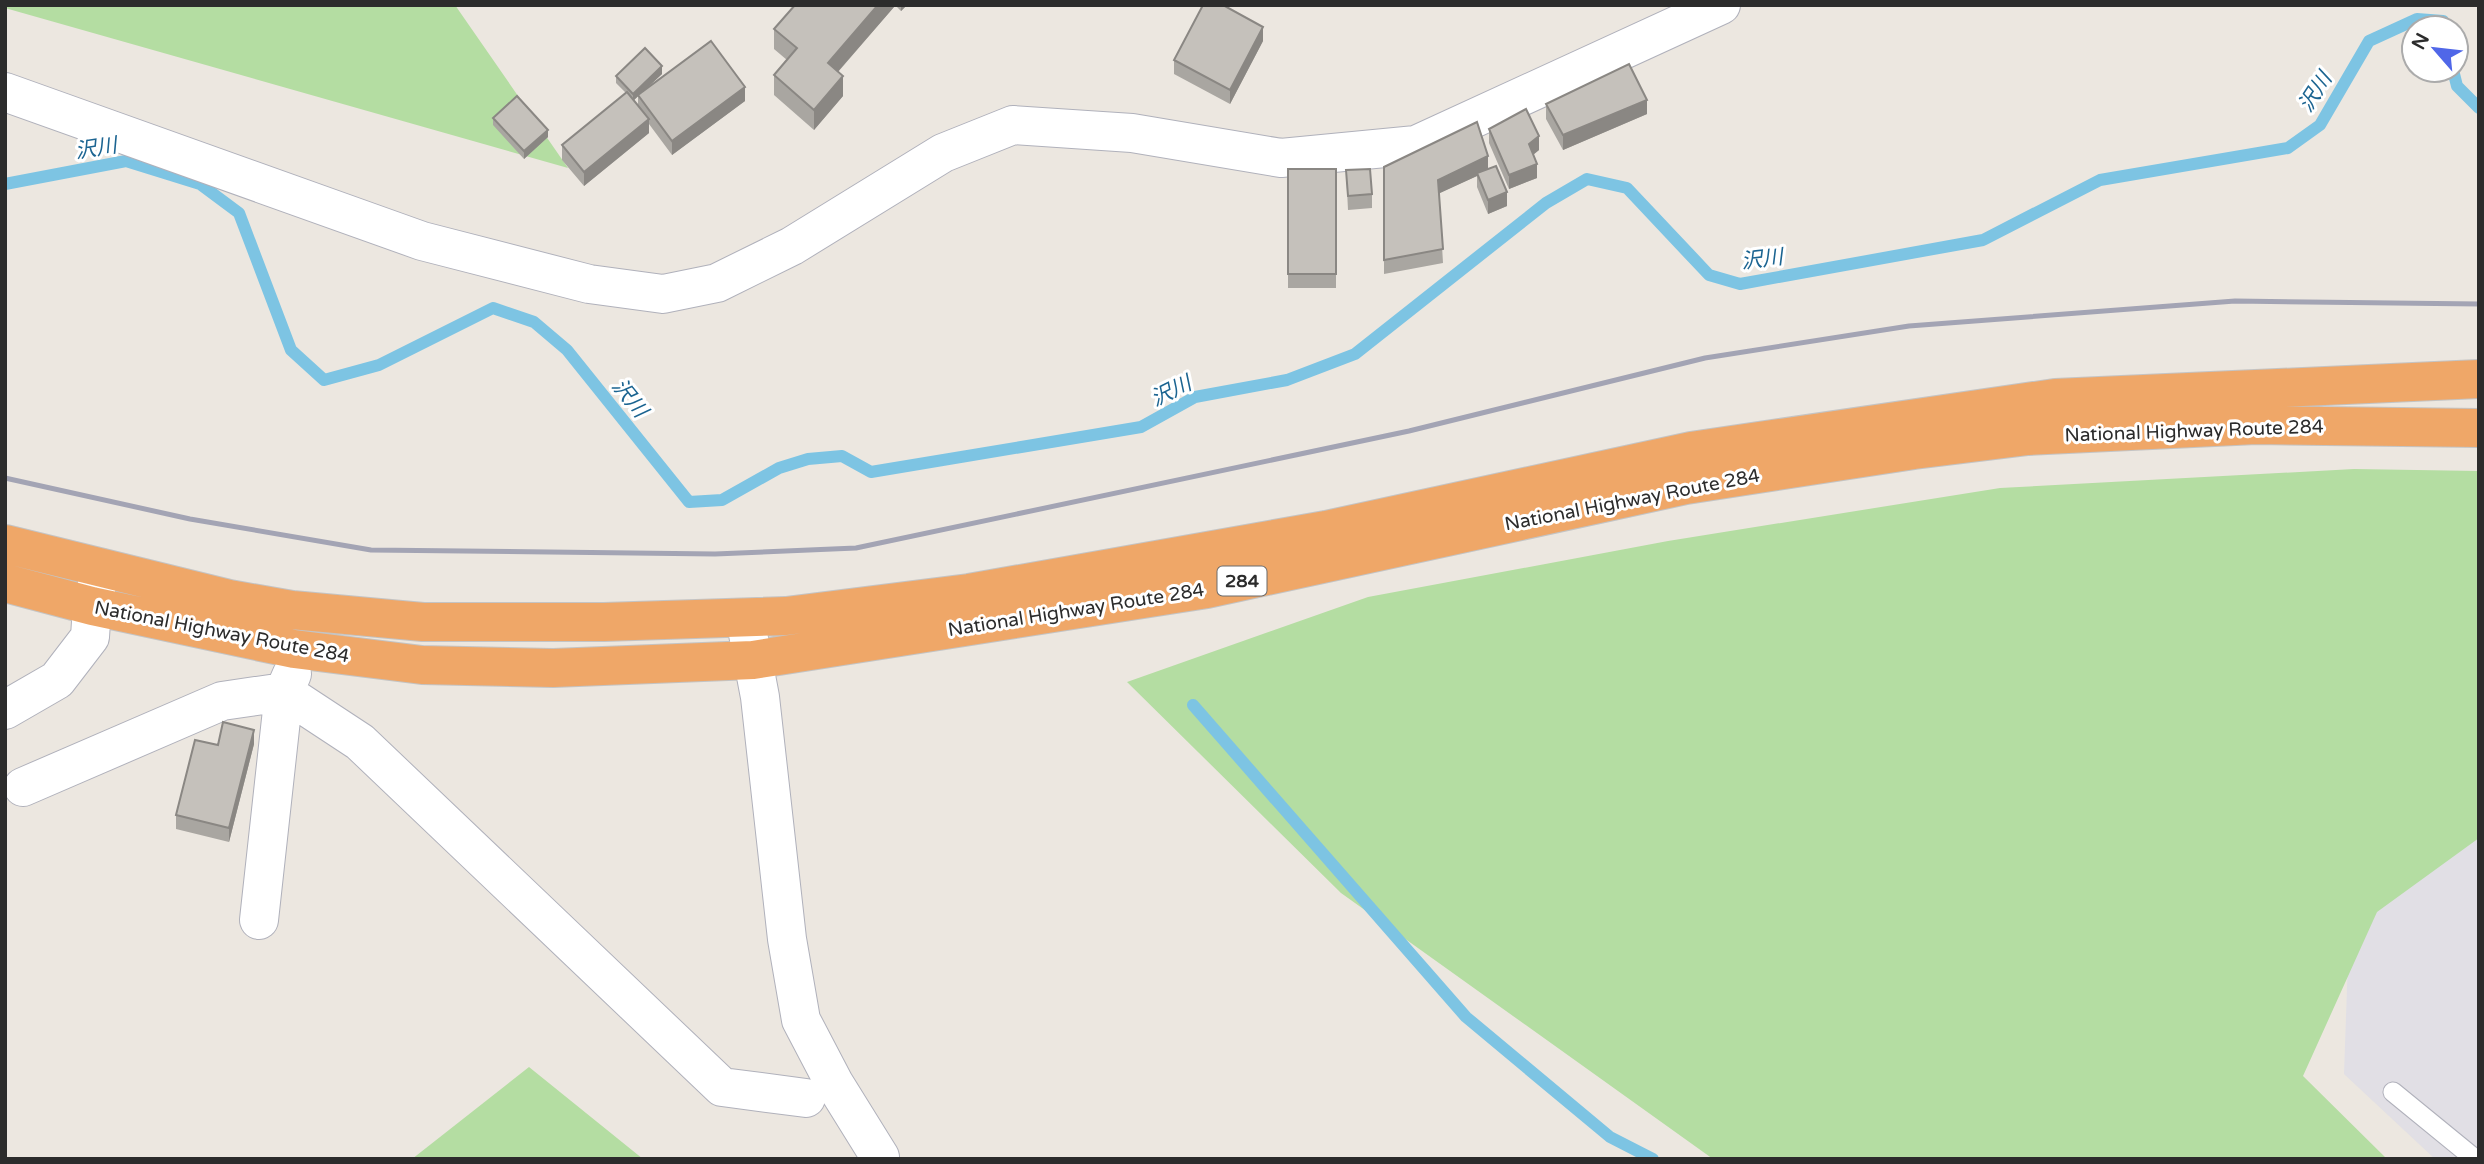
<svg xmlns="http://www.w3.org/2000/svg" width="2484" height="1164" viewBox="0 0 2484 1164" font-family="'Varela Round','Noto Sans JP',sans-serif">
  <rect width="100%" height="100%" fill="#ece7e0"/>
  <path fill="#e1dfe5" d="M2479 801V1159H2435L2344 1074 2350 902Z"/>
  <path fill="#b4dda2" d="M5 5H455L568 168 5 8Z
    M2354 469 2479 471V838L2377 912 2303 1076 2387 1159H1713L1341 893 1127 682 1368 597 1668 541 2000 488Z
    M529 1067 643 1159H412Z"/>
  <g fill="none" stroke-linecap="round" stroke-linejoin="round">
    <path stroke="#7dc4e3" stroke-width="12" d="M2453 70 2457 86 2479 108
      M5 184 126 161 200 184 239 213 291 350 324 380 379 365 493 308 534 322 567 350 689 502 722 500 779 468 808 459 842 456 871 472 1141 427 1195 397 1287 380 1355 354 1546 203 1587 179 1627 188 1709 275 1740 284 1983 240 2100 180 2288 148 2320 125 2369 41 2417 19 2443 21 2444 28
      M1193 705 1466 1017 1610 1137 1653 1159"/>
    <g stroke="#b0b1bb" stroke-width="21">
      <path id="lane" d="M2393 1092 2475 1159"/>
    </g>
    <g stroke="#b0b1bb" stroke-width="40">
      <path id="street" d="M5 92 422 241 589 284 663 294 717 283 792 246 943 153 1013 125 1132 133 1281 158 1416 145 1721 5
        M745 618 760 697 787 939 801 1020 834 1083 880 1157
        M5 710 57 680 90 637 92 606 101 568
        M23 787 222 701 284 692 360 742 722 1087 806 1098
        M259 920 284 692 292 674"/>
    </g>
    <g stroke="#c4c4c4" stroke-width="40">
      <path id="highway" d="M5 544 229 599 292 610 423 622H604L786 616 969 593 1326 530 1691 451 2055 398 2479 379
        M5 583 92 606 294 649 422 665 553 668 753 660 1207 589 1686 485 1914 450 2028 436 2256 425 2479 428"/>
    </g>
    <use href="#lane" stroke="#fff" stroke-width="19"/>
    <use href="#street" stroke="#fff" stroke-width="38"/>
    <use href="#highway" stroke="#efa768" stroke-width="38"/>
    <path stroke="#a3a4b4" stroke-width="5" d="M5 478 190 519 371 550 715 554 856 548 1409 431 1705 358 1909 326 2235 301 2479 304"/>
  </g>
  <path fill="#a9a6a1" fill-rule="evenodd" d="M894 5V7L838 72 843 96 814 130 774 95V75L787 60 774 49V29Z
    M895 5H907L901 11Z
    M1263 41 1230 104 1174 74V60Z
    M662 74 645 90 745 101 672 155 649 124V133L584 186 562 160V145L626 93 616 83V76ZM638 96V105L634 100Z
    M1546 104 1647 114 1563 150 1546 119Z
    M493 118 548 137 524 159 493 125Z
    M1489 129 1539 150 1533 155 1537 178 1509 189 1489 143Z
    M1384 167 1488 169 1507 206 1488 214 1477 187V176L1439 193 1443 263 1384 274Z
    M1288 169H1336V288H1288Z
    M1346 170 1372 194V208L1348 210Z
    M254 744 229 842 176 829V815L218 745Z"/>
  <path fill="#8a8783" d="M878 5H894V7L828 83V63Z
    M901 5H907L901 11Z
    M1263 27V41L1230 104V90Z
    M662 66V74L633 101V94Z
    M843 76V96L814 130V110Z
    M745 87V101L672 155V141Z
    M1647 100V114L1563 150V135Z
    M649 119V133L584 186V172Z
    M548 130V137L524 159V151Z
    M1539 136V150L1529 158V144Z
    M1488 156V170L1477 173V176L1438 194V180Z
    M1537 164V178L1509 189V175Z
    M1507 192V206L1488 214V200Z
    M254 730V744L229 842V828Z"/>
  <path fill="#c5c1bb" stroke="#8a8783" stroke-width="2" d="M795 5H878L828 63 843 76 814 110 774 75 797 48 774 29Z
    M1203 5H1223L1263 27 1230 90 1174 60Z
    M711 41 745 87 672 141 638 95Z
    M645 48 662 66 633 94 616 76Z
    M1629 64 1647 100 1563 135 1546 104Z
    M627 92 649 119 584 172 562 145Z
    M517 96 548 130 524 151 493 118Z
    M1526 109 1539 136 1529 144 1537 164 1509 175 1489 129Z
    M1477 122 1488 156 1438 180 1443 249 1384 260V167Z
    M1496 166 1507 192 1488 200 1477 173Z
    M1288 169H1336V274H1288Z
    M1370 169 1372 194 1348 196 1346 170Z
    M223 722 254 730 229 828 176 815 195 740 218 745Z"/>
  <g text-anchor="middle" stroke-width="6" stroke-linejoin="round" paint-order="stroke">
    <rect fill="#fff" stroke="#6b6b6b" stroke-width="2" x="1217.5" y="566.5" width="49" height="29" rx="5"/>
    <g font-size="18" font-weight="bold" fill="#2c2c2c">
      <text x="1242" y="587">284</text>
    </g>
    <g font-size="19" fill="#2c2c2c" stroke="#fff">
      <text transform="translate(2194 430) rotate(-2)" y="7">National Highway Route 284</text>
      <text transform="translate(1632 499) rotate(-11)" y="7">National Highway Route 284</text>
      <text transform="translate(1076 609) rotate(-9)" y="7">National Highway Route 284</text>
      <text transform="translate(222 631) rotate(11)" y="7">National Highway Route 284</text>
    </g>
    <g font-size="21" font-style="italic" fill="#1b6491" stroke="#fff">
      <text transform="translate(2315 92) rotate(-57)" y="7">沢川</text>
      <text transform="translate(96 148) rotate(-9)" y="7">沢川</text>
      <text transform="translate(1762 259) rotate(-7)" y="7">沢川</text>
      <text transform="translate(1171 391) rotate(-26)" y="7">沢川</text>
      <text transform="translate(630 398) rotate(51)" y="7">沢川</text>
    </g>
  </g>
  <rect width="2484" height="1164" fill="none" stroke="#2c2c2c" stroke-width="14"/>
  <g transform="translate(2435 49) rotate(298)"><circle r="33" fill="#ffffff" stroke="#ababab" stroke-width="2"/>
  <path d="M0-5L12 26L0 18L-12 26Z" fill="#5067e8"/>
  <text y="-10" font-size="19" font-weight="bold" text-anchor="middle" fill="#2c2c2c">N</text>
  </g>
</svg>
